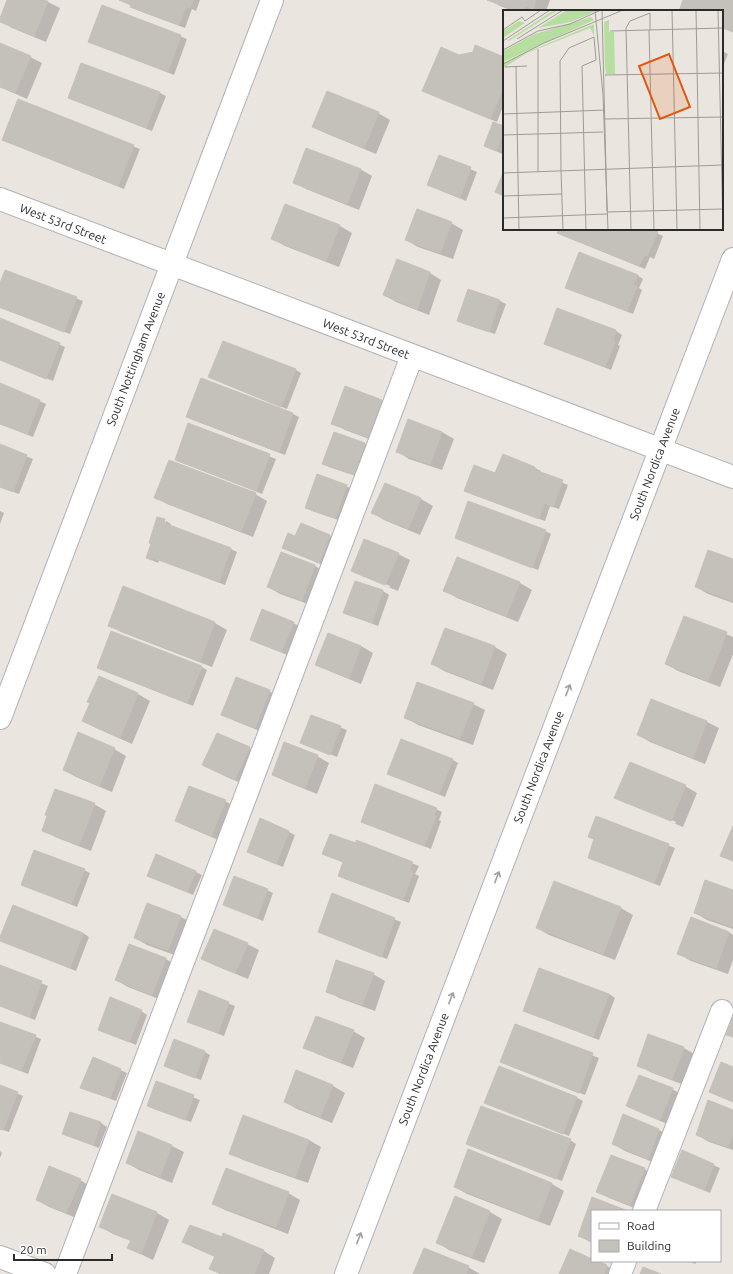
<svg xmlns="http://www.w3.org/2000/svg" width="733" height="1274" viewBox="0 0 733 1274" font-family="Ubuntu,sans-serif">
  <rect width="100%" height="100%" fill="#ebe5df"/>
  <path fill="#0003" d="M8 0H44L60 8 46 42 12 28 0 21Z
    M120 0H200L196 11 192 9 185 28 137 10 132 5Z
    M489 0H550L546 11H513L500 6Z
    M102 6 187 39 174 75 89 41Z
    M0 44 30 57 42 63 27 99 0 87Z
    M722 51 728 54 722 69Z
    M504 58V104L497 122 424 91Z
    M160 93 166 96 152 131 69 98Z
    M19 101 140 149 124 189 3 140Z
    M378 113 390 120 376 154 325 133 313 126Z
    M504 127V149L502 154 485 146Z
    M439 156 477 172 466 201 428 185Z
    M360 169 372 176 359 210 306 189 294 182Z
    M286 205 340 226 352 233 339 267 285 246 273 239Z
    M451 223 463 230 453 259 418 247 406 240Z
    M560 229H647L663 236 654 259 650 257 645 269 564 236 558 233Z
    M5 271 83 301 70 334 0 308V286Z
    M430 273 441 280 429 315 396 302 384 295Z
    M637 275 643 279 639 288 642 290 633 314 572 290Z
    M469 290 500 301 506 304 495 334 464 324 458 320Z
    M0 319 65 347 53 381 0 360Z
    M616 331 622 335 618 345 620 346 611 370 551 346Z
    M296 370 301 373 287 409 215 380Z
    M201 379 293 414 299 417 285 455 193 420 188 417Z
    M0 384 46 404 33 437 0 424Z
    M381 400 393 407 380 443 345 430 333 423Z
    M189 424 276 459 262 494 176 459Z
    M442 432 454 439 442 470 409 459 398 452Z
    M334 434 365 444 371 448 360 477 329 467 324 463Z
    M0 446 33 459 19 494 0 487Z
    M535 468 541 471 540 473 568 485 559 509 550 506 545 521 471 494 465 490 496 474Z
    M386 484 421 499 433 506 420 535 384 520 373 513Z
    M346 486 352 489 341 521 312 511 306 507Z
    M255 494 267 501 253 537 167 504 155 497Z
    M0 511 4 513 0 524Z
    M158 519 165 520H164L163 528 166 521 171 524 170 526 231 549 237 552 225 585 159 560 158 563 147 558Z
    M545 531 551 534 538 570 456 538Z
    M330 536 335 539 325 566 283 548 295 537Z
    M281 553 315 566 327 573 314 606 280 594 268 587Z
    M398 554 410 560 398 591 364 577 390 588V586L364 575V577L352 571Z
    M457 559 520 583 532 590 518 622 457 598 445 591Z
    M733 560V603L708 594 696 587Z
    M355 583 383 591 389 595 378 626 344 613Z
    M124 588 215 623 227 630 212 667 121 632 109 625Z
    M685 617 733 637V654L720 687 678 671 666 664Z
    M293 623 299 626 287 655 251 639Z
    M445 629 495 647 507 654 493 690 444 671 432 664Z
    M328 634 361 646 373 653 361 684 329 671 317 664Z
    M202 667 207 670 193 706 98 668Z
    M100 678 138 694 150 701 132 744 96 728 84 721Z
    M269 691 281 698 267 734 235 721 223 714Z
    M473 704 485 710 473 745 418 725 406 718Z
    M312 716 347 730 337 757 302 743Z
    M707 722 719 728 705 764 650 742 638 735Z
    M249 748 261 755 246 786 204 765Z
    M114 749 126 756 112 792 76 777 64 770Z
    M317 756 329 763 317 794 285 781 273 774Z
    M453 760 458 763 445 797 388 774Z
    M685 786 697 793 683 827 627 805 675 824 676 822 627 802V804L616 798Z
    M225 801 237 808 223 842 188 827 176 820Z
    M94 804 106 811 91 851 55 837 43 830Z
    M436 809 442 812 439 820 441 821 431 849 362 822Z
    M596 817 675 848 660 886 589 857 595 840 589 837Z
    M289 832 295 835 283 867 254 855Z
    M357 842 419 866 415 874 419 876 409 903 345 879 339 875 344 862 324 854 357 845Z
    M84 870 90 873 77 907 22 884Z
    M196 872 202 875 193 895 154 878Z
    M555 882 621 908 633 915 615 960 549 935 537 928Z
    M267 890 273 893 263 921 224 905Z
    M733 891V929L707 920 695 913Z
    M333 895 401 922 387 959 319 932Z
    M181 917 193 923 180 957 147 945 135 938Z
    M729 932 733 935V960L728 974 691 961 679 954Z
    M83 933 89 937 76 971 0 940Z
    M247 944 259 950 248 979 214 965 202 958Z
    M166 959 177 966 164 1001 128 987 116 980Z
    M0 966 48 986 35 1020 0 1006Z
    M373 974 385 981 375 1011 339 998 327 991Z
    M199 992 235 1006 224 1036 188 1022Z
    M609 994 615 998 599 1040 524 1011Z
    M141 1011 147 1015 136 1045 99 1029Z
    M0 1023 41 1039 28 1074 0 1063Z
    M516 1025 599 1058 585 1095 501 1062Z
    M353 1031 365 1038 353 1068 317 1054 305 1047Z
    M649 1035 684 1048 696 1055 684 1085 650 1072 638 1065Z
    M205 1052 210 1055 201 1080 165 1066Z
    M93 1058 127 1073 116 1101 87 1090Z
    M297 1072 333 1086 345 1093 332 1123 297 1109 285 1102Z
    M157 1083 200 1100 191 1122 154 1109Z
    M0 1086 23 1096 9 1132 0 1129Z
    M672 1089 684 1096 672 1126 639 1112 627 1106Z
    M577 1098 583 1101 569 1136 485 1103Z
    M733 1111V1150L709 1142 697 1135Z
    M71 1113 101 1123 107 1127 99 1148 63 1134Z
    M244 1116 309 1140 321 1147 308 1183 243 1160 231 1153Z
    M624 1116 659 1130 671 1137 660 1165 625 1151 613 1144Z
    M139 1133 172 1146 184 1152 172 1183 139 1170 127 1163Z
    M570 1140 576 1144 562 1181 467 1144Z
    M0 1151 2 1153 0 1158Z
    M468 1151 552 1184 564 1191 550 1226 467 1194 455 1187Z
    M683 1152 720 1168 710 1193 672 1177Z
    M644 1169 656 1176 642 1211 609 1198 597 1192Z
    M80 1180 92 1187 79 1219 49 1207 37 1200Z
    M288 1193 300 1200 288 1234 225 1210 213 1204Z
    M113 1196 157 1213 169 1220 153 1260 128 1248 131 1241 113 1234 101 1227Z
    M455 1198 490 1212 502 1219 484 1263 449 1250 438 1243Z
    M593 1198 626 1211H592V1243L579 1236Z
    M184 1242 264 1251 275 1258 269 1274H220L211 1268 215 1257 195 1248Z
    M592 1260V1261H595L607 1266 619 1273V1274H560Z
    M688 1261H697L695 1264Z
    M468 1267 480 1274H415Z"/>
  <path fill="#c4c0ba" stroke="#c7c1b8" d="M7 0 48 1 34 36 0 22V18Z
    M119 0H193L190 8 186 7 179 25 130 7 131 5Z
    M487 0H536L533 9 526 6 524 11H517Z
    M683 0H733V32L722 28V11H679Z
    M102 5 181 35 168 72 88 42Z
    M0 43 31 56 15 93 0 87Z
    M475 45 504 57V86L490 119 422 91 441 47 459 55 473 52Z
    M81 63 160 92 146 128 68 98Z
    M327 91 379 112 364 148 312 127Z
    M18 99 134 145 118 186 2 140Z
    M493 122 504 126V131L496 151 484 146Z
    M306 148 361 169 347 204 293 183Z
    M439 155 471 167 460 198 427 185Z
    M504 171V196L495 192Z
    M285 204 340 225 326 261 271 239Z
    M417 209 452 222 440 253 405 240Z
    M559 229H650L658 232 647 256 644 255 639 266 557 233Z
    M579 252 638 275 633 285 637 286 627 311 565 288Z
    M397 259 430 272 417 309 383 295Z
    M5 270 77 297 64 332 0 307V283Z
    M468 289 500 300 489 332 457 321Z
    M557 308 616 330 613 341 615 342 605 367 544 344Z
    M0 318 60 343 46 379 0 360Z
    M223 341 296 369 281 407 208 377Z
    M201 378 293 413 279 452 186 417Z
    M0 383 40 400 27 434 0 424Z
    M345 386 382 400 368 437 331 424Z
    M408 419 442 432 430 464 396 452Z
    M188 423 270 454 256 491 175 460Z
    M334 432 365 443 354 475 322 464Z
    M0 444 27 455 13 492 0 487Z
    M503 454 535 467V470L563 480 553 507 544 503 539 519 464 491 474 465 495 473Z
    M169 460 256 493 241 531 154 498Z
    M317 474 347 485 335 518 305 508Z
    M385 483 421 498 408 529 371 513Z
    M468 501 546 530 532 568 455 538Z
    M157 517 165 519 164 523 231 548 219 582 153 558 152 560 146 558 151 544 149 543Z
    M301 523 330 535 319 563 282 548 288 533 295 536Z
    M364 539 399 553 385 585 351 571Z
    M708 550 733 559V601L695 587Z
    M281 552 315 565 302 600 267 587Z
    M457 557 520 582 506 616 443 591Z
    M355 581 383 590 372 623 343 613Z
    M123 586 215 622 200 661 108 626Z
    M262 609 294 622 281 652 250 640Z
    M684 616 727 632 708 681 665 664Z
    M445 628 495 646 481 684 431 664Z
    M111 631 202 666 187 703 97 668Z
    M328 633 361 646 349 678 315 665Z
    M99 676 138 693 120 738 82 721 90 703 87 702Z
    M236 677 270 690 255 728 221 715Z
    M417 682 474 703 460 738 404 718Z
    M651 699 707 721 693 758 637 735Z
    M311 715 341 726 330 755 300 743Z
    M78 732 115 748 99 786 63 770Z
    M217 733 250 747 234 780 202 765Z
    M401 739 453 759 439 794 387 774Z
    M284 742 318 755 305 788 272 775Z
    M630 762 686 785 671 821 614 798Z
    M375 784 437 808 434 816H436L424 846 361 822Z
    M189 786 226 800 211 836 175 821Z
    M55 789 95 803 79 845 42 831 47 816 45 815Z
    M596 816 669 844 654 883 588 858 594 839 588 837Z
    M260 818 289 831 276 864 247 852Z
    M733 826V861L720 856Z
    M330 834 356 843V840L413 862 410 869 413 872 403 900 338 876 343 862 322 854Z
    M34 850 85 869 71 904 21 885Z
    M156 854 196 871 187 892 147 876Z
    M234 876 268 889 257 918 223 905Z
    M705 880 733 890V927L694 913Z
    M554 881 621 907 603 954 536 928Z
    M332 893 395 918 381 957 318 932Z
    M147 903 181 916 168 950 134 938Z
    M13 905 83 933 70 968 0 941V937Z
    M691 917 729 932 716 968 677 954Z
    M214 929 248 943 235 973 201 959Z
    M129 944 166 958 152 995 115 980Z
    M336 960 374 973 362 1005 326 992Z
    M0 965 42 981 29 1017 0 1006Z
    M539 968 609 994 593 1037 523 1011Z
    M199 990 229 1002 218 1033 187 1022Z
    M110 997 142 1010 129 1042 98 1030Z
    M316 1016 354 1030 341 1062 303 1048Z
    M733 1017V1037L726 1035Z
    M0 1022 36 1035 21 1071 0 1063Z
    M515 1024 593 1053 579 1093 500 1062Z
    M648 1034 684 1047 672 1079 637 1066Z
    M174 1039 205 1051 195 1078 164 1066Z
    M93 1057 121 1069 110 1098 80 1088Z
    M721 1062 733 1067V1102L709 1092Z
    M499 1066 577 1097 563 1134 484 1103Z
    M296 1070 333 1085 320 1117 284 1102Z
    M639 1075 673 1088 660 1120 626 1106Z
    M156 1081 194 1095 185 1120 147 1106Z
    M0 1085 18 1092 3 1130 0 1129Z
    M708 1100 733 1110V1133L728 1147 696 1135Z
    M481 1106 571 1139 556 1179 466 1144Z
    M70 1112 101 1122 93 1145 62 1134Z
    M623 1114 659 1129 648 1159 612 1144Z
    M243 1115 309 1140 295 1177 229 1154Z
    M138 1131 172 1145 160 1177 126 1163Z
    M468 1149 552 1183 538 1220 454 1187Z
    M682 1150 714 1164 704 1190 671 1177Z
    M611 1155 645 1168 630 1205 596 1192Z
    M49 1166 81 1179 66 1213 36 1200Z
    M226 1168 289 1192 276 1227 212 1204Z
    M112 1194 157 1212 141 1254 127 1248 131 1240 99 1227Z
    M455 1196 490 1211 472 1257 436 1243Z
    M592 1197 628 1211H592V1241L578 1236Z
    M190 1225 222 1237 223 1233 264 1250 254 1274H221L209 1269 215 1256 182 1242Z
    M424 1248 469 1266 466 1274H413Z
    M570 1249 592 1259V1261H598L607 1265 604 1274H559Z
    M643 1267 661 1274H640Z"/>
  <g fill="none" stroke-linecap="round" stroke-linejoin="round">
    <g stroke="#afb1ba" stroke-width="24">
      <path id="minor" d="M0 199 733 477
        M0 718 272 0
        M644 1211 722 1011
        M0 1257 45 1274
        M65 1274 412 356
        M346 1274 733 259
        M620 1274 625 1261"/>
    </g>
    <use href="#minor" stroke="#fff" stroke-width="22"/>
  </g>
  <defs><path id="oneway-shaft" d="M-6 0H5M1.5-3L5.5 0L1.5 3" fill="none" stroke-width="1.6" stroke-linecap="round" stroke-linejoin="round"/></defs>
  <g stroke="#a0a0a0">
    <use href="#oneway-shaft" transform="translate(568 690) rotate(-69)"/>
    <use href="#oneway-shaft" transform="translate(497 877) rotate(-69)"/>
    <use href="#oneway-shaft" transform="translate(451 998) rotate(-69)"/>
    <use href="#oneway-shaft" transform="translate(359 1238) rotate(-69)"/>
  </g>
  <g text-anchor="middle" stroke-width="3.5" stroke-linejoin="round" paint-order="stroke">
    <g font-size="12" fill="#2b2b2b" stroke="#fff">
      <text transform="translate(63 224) rotate(21)" y="4">West 53rd Street</text>
      <text transform="translate(366 339) rotate(21)" y="4">West 53rd Street</text>
      <text transform="translate(136 359) rotate(-69)" y="4">South Nottingham Avenue</text>
      <text transform="translate(655 464) rotate(-69)" y="4">South Nordica Avenue</text>
      <text transform="translate(539 767) rotate(-69)" y="4">South Nordica Avenue</text>
      <text transform="translate(424 1069) rotate(-69)" y="4">South Nordica Avenue</text>
    </g>
  </g>
  <g transform="translate(503 10)">
    <rect width="220" height="220" fill="#ebe5df"/>
    <path d="M55 0 6 31 5 30 48 2ZM64 0H91V2L68 12 35 18ZM88 7 91 10 0 52V41L32 24ZM106 10V22H111L112 64H103L102 57 101 12ZM16 11 22 13 0 28V21ZM91 14V26L87 18 24 43 0 58V54L20 44Z" fill="#b8dda0"/>
    <path fill="none" stroke="#9e9b97" stroke-width="1" d="M92 0 100 85 105 220M99 0 104 201M169 0 174 220M193 0 197 220M215 0 220 220M19 7 22 11 38 0M0 20 19 7M146 20 151 220M107 21 220 18M14 29 60 0M0 31 47 0M35 39V162M0 40 35 21 67 14 98 0M0 54 41 33 120 0M13 56 16 220M2 57 24 56M102 65 220 63M0 104 102 100M101 109 220 107M0 125 100 122M58 161 57 51 66 38 91 27 93 50 79 56 83 220M58 161 60 220M0 163 220 155M0 186 59 184M104 202 219 199M0 208 104 204M128 220 123 18 127 11 147 3V20"/>
    <path fill="#df570e" fill-opacity="0.15" stroke="#df570e" stroke-width="2" d="M166 44 187 97 157 109 136 56Z"/>
    <rect width="220" height="220" fill="none" stroke="#2b2b2b" stroke-width="2"/>
  </g>
  <rect x="591" y="1210" width="130" height="52" fill="#ffffff" stroke="#aaaaaa"/>
  <rect x="599" y="1223" width="20" height="6" fill="#ffffff" stroke="#aaaaaa"/>
  <text x="627" y="1230" font-size="12" fill="#2b2b2b">Road</text>
  <rect x="599" y="1240" width="20" height="12" fill="#c4c0ba" stroke="#aaaaaa"/>
  <text x="627" y="1250" font-size="12" fill="#2b2b2b">Building</text>
  <path d="M14 1254v6h98v-6" fill="none" stroke="#2b2b2b" stroke-width="2"/>
  <text x="20" y="1254" font-size="12" fill="#2b2b2b" stroke="#ffffff" stroke-width="3" paint-order="stroke">20 m</text>
</svg>
